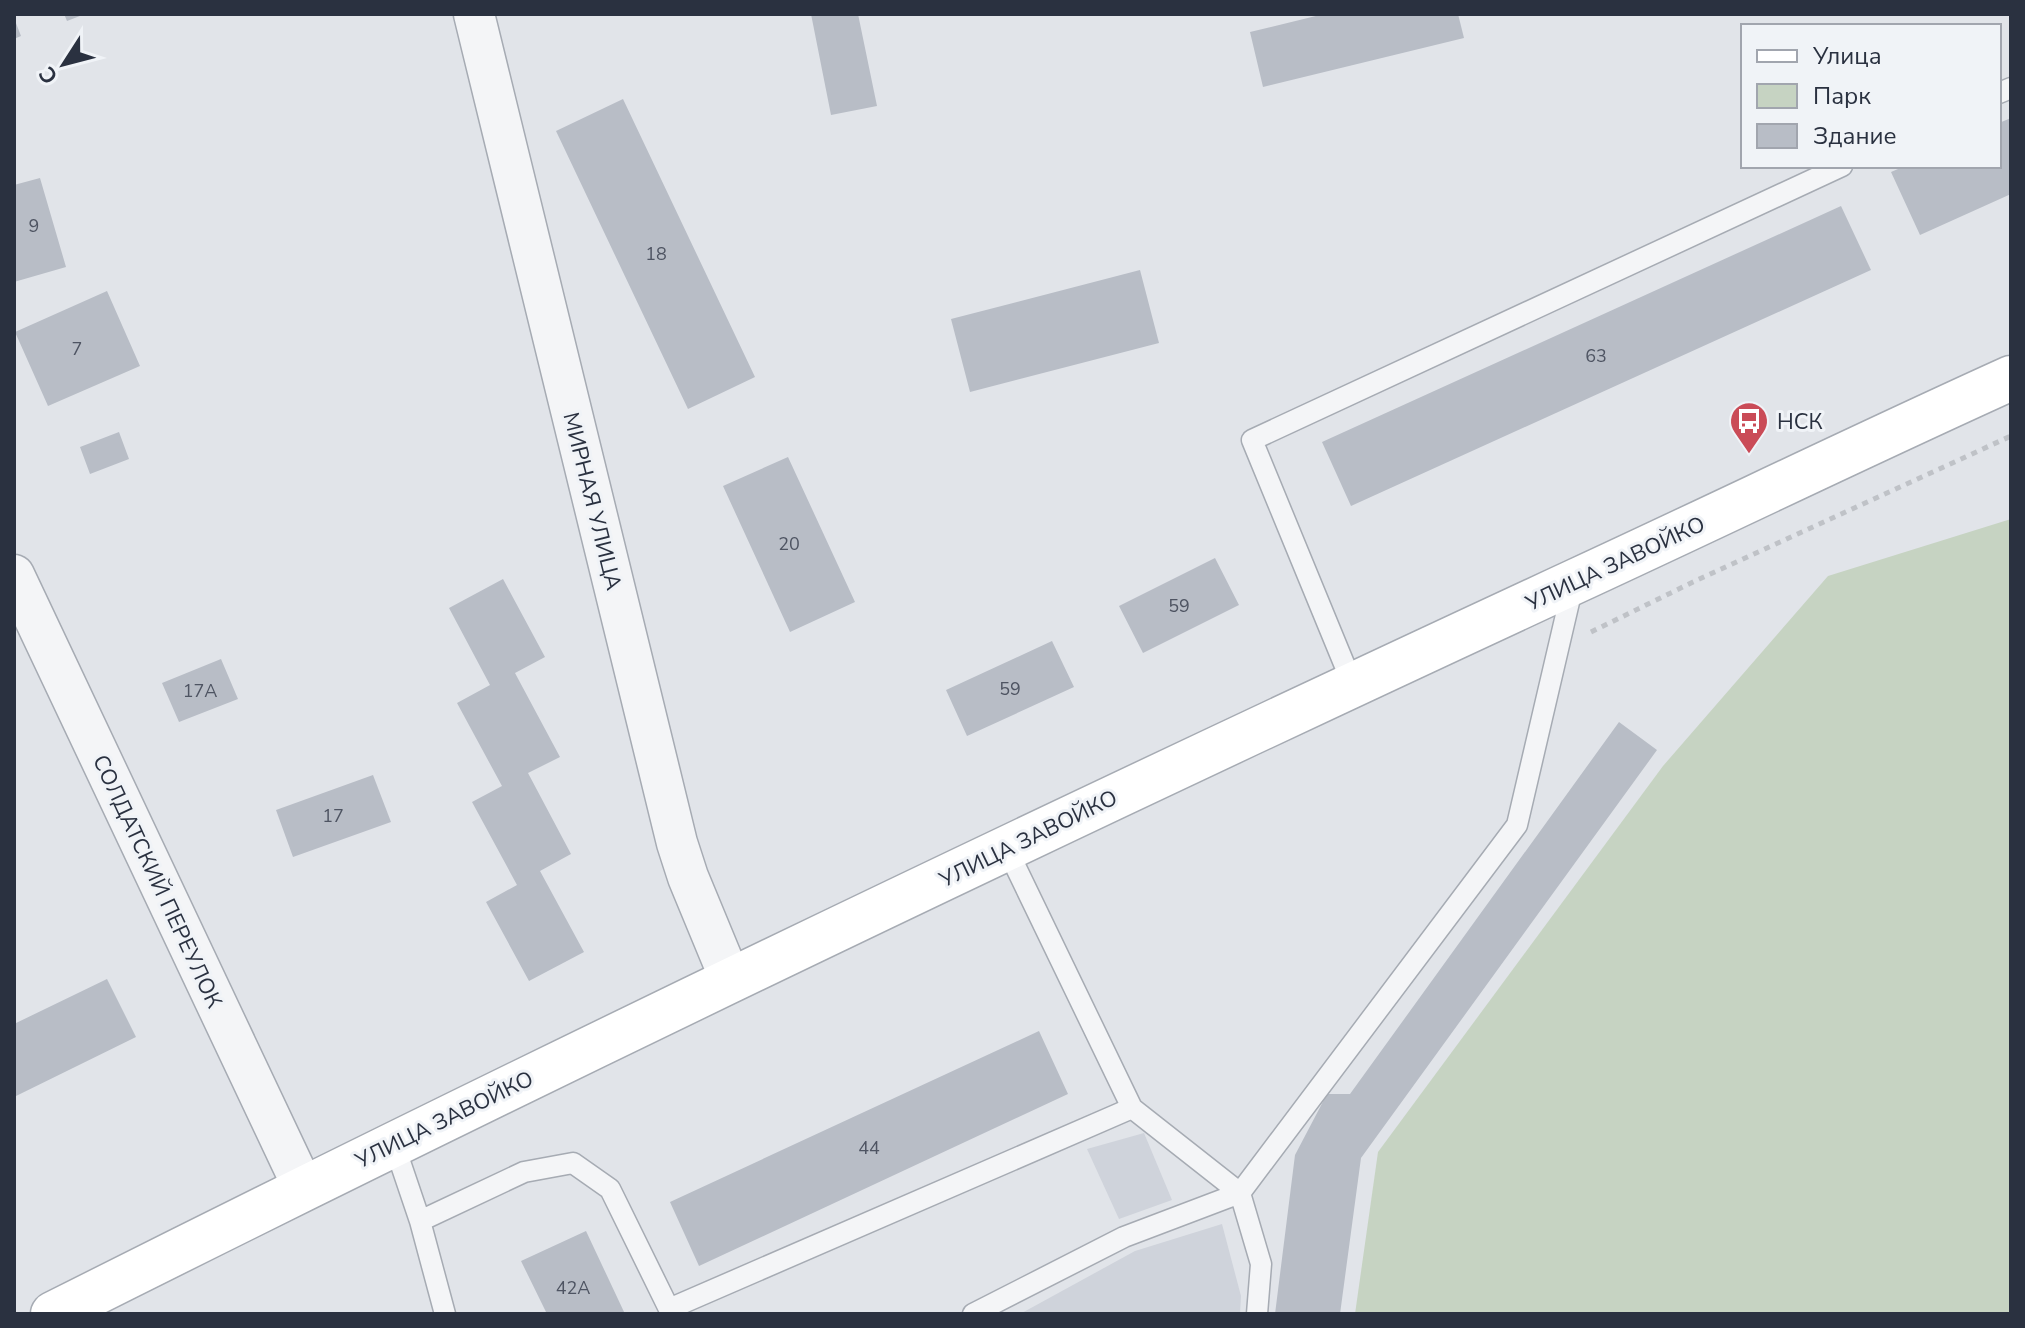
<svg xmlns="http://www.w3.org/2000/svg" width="2025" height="1328" viewBox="0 0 2025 1328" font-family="'Nunito Sans',sans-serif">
  <rect width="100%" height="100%" fill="#e1e4e9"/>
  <path fill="#cfd3db" d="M1144 1133 1172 1200 1119 1219 1087 1149Z
    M1222 1224 1241 1296 1240 1314H1020L1135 1251Z"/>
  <path fill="#c6d3c2" d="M2011 519V1314H1355L1378 1152 1663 766 1828 576Z"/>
  <path fill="#b8bdc6" d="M64 14H85L67 21Z
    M811 14H858L877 106 831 115Z
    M1324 14H1458L1464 38 1263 87 1250 32Z
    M14 18 21 36 14 39Z
    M623 99 755 377 688 409 556 131Z
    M2011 118V194L1920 235 1891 172 1905 166H1999V123Z
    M40 178 66 267 14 282V185Z
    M1841 206 1871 270 1351 506 1322 442Z
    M1140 270 1159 343 970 392 951 319Z
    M107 291 140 366 48 406 15 332Z
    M119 432 129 459 90 474 80 447Z
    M788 457 855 602 790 632 723 486Z
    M1215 558 1239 605 1143 653 1119 606Z
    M503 579 545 657 515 673 560 757 528 773 571 854 540 871 584 952 529 981 486 902 517 885 472 802 502 786 457 703 490 685 449 608Z
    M1052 641 1074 687 967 736 946 690Z
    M221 659 238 699 179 722 162 683Z
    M1619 722 1657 750 1361 1158 1340 1314H1275L1295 1155 1327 1094H1350Z
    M373 775 391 822 293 857 276 810Z
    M107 979 136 1037 14 1097V1024Z
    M1039 1031 1068 1094 699 1266 670 1202Z
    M586 1231 625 1314H547L521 1261Z"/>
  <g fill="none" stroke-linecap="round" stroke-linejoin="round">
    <g stroke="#a6abb3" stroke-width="23">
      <path id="lane" d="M1999 93 2011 88
        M1352 683 1252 440 1842 166
        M1006 847 1132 1108 1240 1193 1261 1264 1257 1314
        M394 1144 420 1221 445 1314
        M420 1221 524 1172 573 1163 610 1189 669 1309 1132 1108
        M973 1314 1124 1237 1240 1193 1517 825 1573 585"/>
    </g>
    <g stroke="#a6abb3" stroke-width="43">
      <path id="street" d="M474 14 677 843 688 877 731 981
        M14 575 303 1187"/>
    </g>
    <g stroke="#a6abb3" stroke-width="47">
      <path id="secondary" d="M53 1314C556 1061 1065 818 1576 581 1721 514 1865 444 2011 378"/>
    </g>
    <path stroke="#bfc2c7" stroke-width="5" stroke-dasharray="6 6" stroke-linecap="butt" d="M1591 632 1693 582 2011 436"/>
    <use href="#lane" stroke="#f4f5f7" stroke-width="20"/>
    <use href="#street" stroke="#f4f5f7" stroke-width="40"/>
    <use href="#secondary" stroke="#fff" stroke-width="44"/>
  </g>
  <defs>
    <g id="bus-pin" transform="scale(2)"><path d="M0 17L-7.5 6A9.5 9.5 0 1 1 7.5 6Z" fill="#ca4b57" stroke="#f0f3f7"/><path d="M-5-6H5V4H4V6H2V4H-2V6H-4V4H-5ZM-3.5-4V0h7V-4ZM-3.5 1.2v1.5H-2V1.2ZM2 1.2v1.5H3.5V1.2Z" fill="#fff"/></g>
  </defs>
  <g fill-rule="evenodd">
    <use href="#bus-pin" x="1749" y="421"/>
  </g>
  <g text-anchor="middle" stroke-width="6" stroke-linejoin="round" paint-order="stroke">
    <g font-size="18" fill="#4e5462">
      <text x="34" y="232">9</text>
      <text x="656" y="260">18</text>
      <text x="77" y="355">7</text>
      <text x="1596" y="362">63</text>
      <text x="789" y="550">20</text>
      <text x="1179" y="612">59</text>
      <text x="1010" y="695">59</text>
      <text x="200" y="697">17А</text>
      <text x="333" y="822">17</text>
      <text x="869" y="1154">44</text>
      <text x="573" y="1294">42А</text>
    </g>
    <g font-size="22" fill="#2a3140" stroke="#f0f3f7" text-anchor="start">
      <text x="1777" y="429">НСК</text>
    </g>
    <g font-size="22" fill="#2a3140" stroke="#f0f3f7">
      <text transform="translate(593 501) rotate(76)" y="8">МИРНАЯ УЛИЦА</text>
      <text transform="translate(1615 563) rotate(-25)" y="8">УЛИЦА ЗАВОЙКО</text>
      <text transform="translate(1028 838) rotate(-26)" y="8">УЛИЦА ЗАВОЙКО</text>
      <text transform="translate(158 881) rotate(65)" y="8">СОЛДАТСКИЙ ПЕРЕУЛОК</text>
      <text transform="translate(444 1119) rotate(-26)" y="8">УЛИЦА ЗАВОЙКО</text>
    </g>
  </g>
  <rect width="2025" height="1328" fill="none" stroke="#2a3140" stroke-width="32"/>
  <rect x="1741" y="24" width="260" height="144" fill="#f0f3f7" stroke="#a1a5ae" stroke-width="2"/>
  <rect x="1757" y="50" width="40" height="12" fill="#ffffff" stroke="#a1a5ae" stroke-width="2"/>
  <text x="1813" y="64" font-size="24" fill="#2a3140">Улица</text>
  <rect x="1757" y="84" width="40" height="24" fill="#c6d3c2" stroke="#a1a5ae" stroke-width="2"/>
  <text x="1813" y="104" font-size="24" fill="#2a3140">Парк</text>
  <rect x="1757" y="124" width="40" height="24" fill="#b8bdc6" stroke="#a1a5ae" stroke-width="2"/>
  <text x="1813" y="144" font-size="24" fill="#2a3140">Здание</text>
  <g transform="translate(64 64) rotate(234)" stroke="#f0f3f7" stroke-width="6" paint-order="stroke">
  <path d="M0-6L14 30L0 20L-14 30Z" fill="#2a3140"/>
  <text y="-12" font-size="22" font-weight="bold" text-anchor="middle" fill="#2a3140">С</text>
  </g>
</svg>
